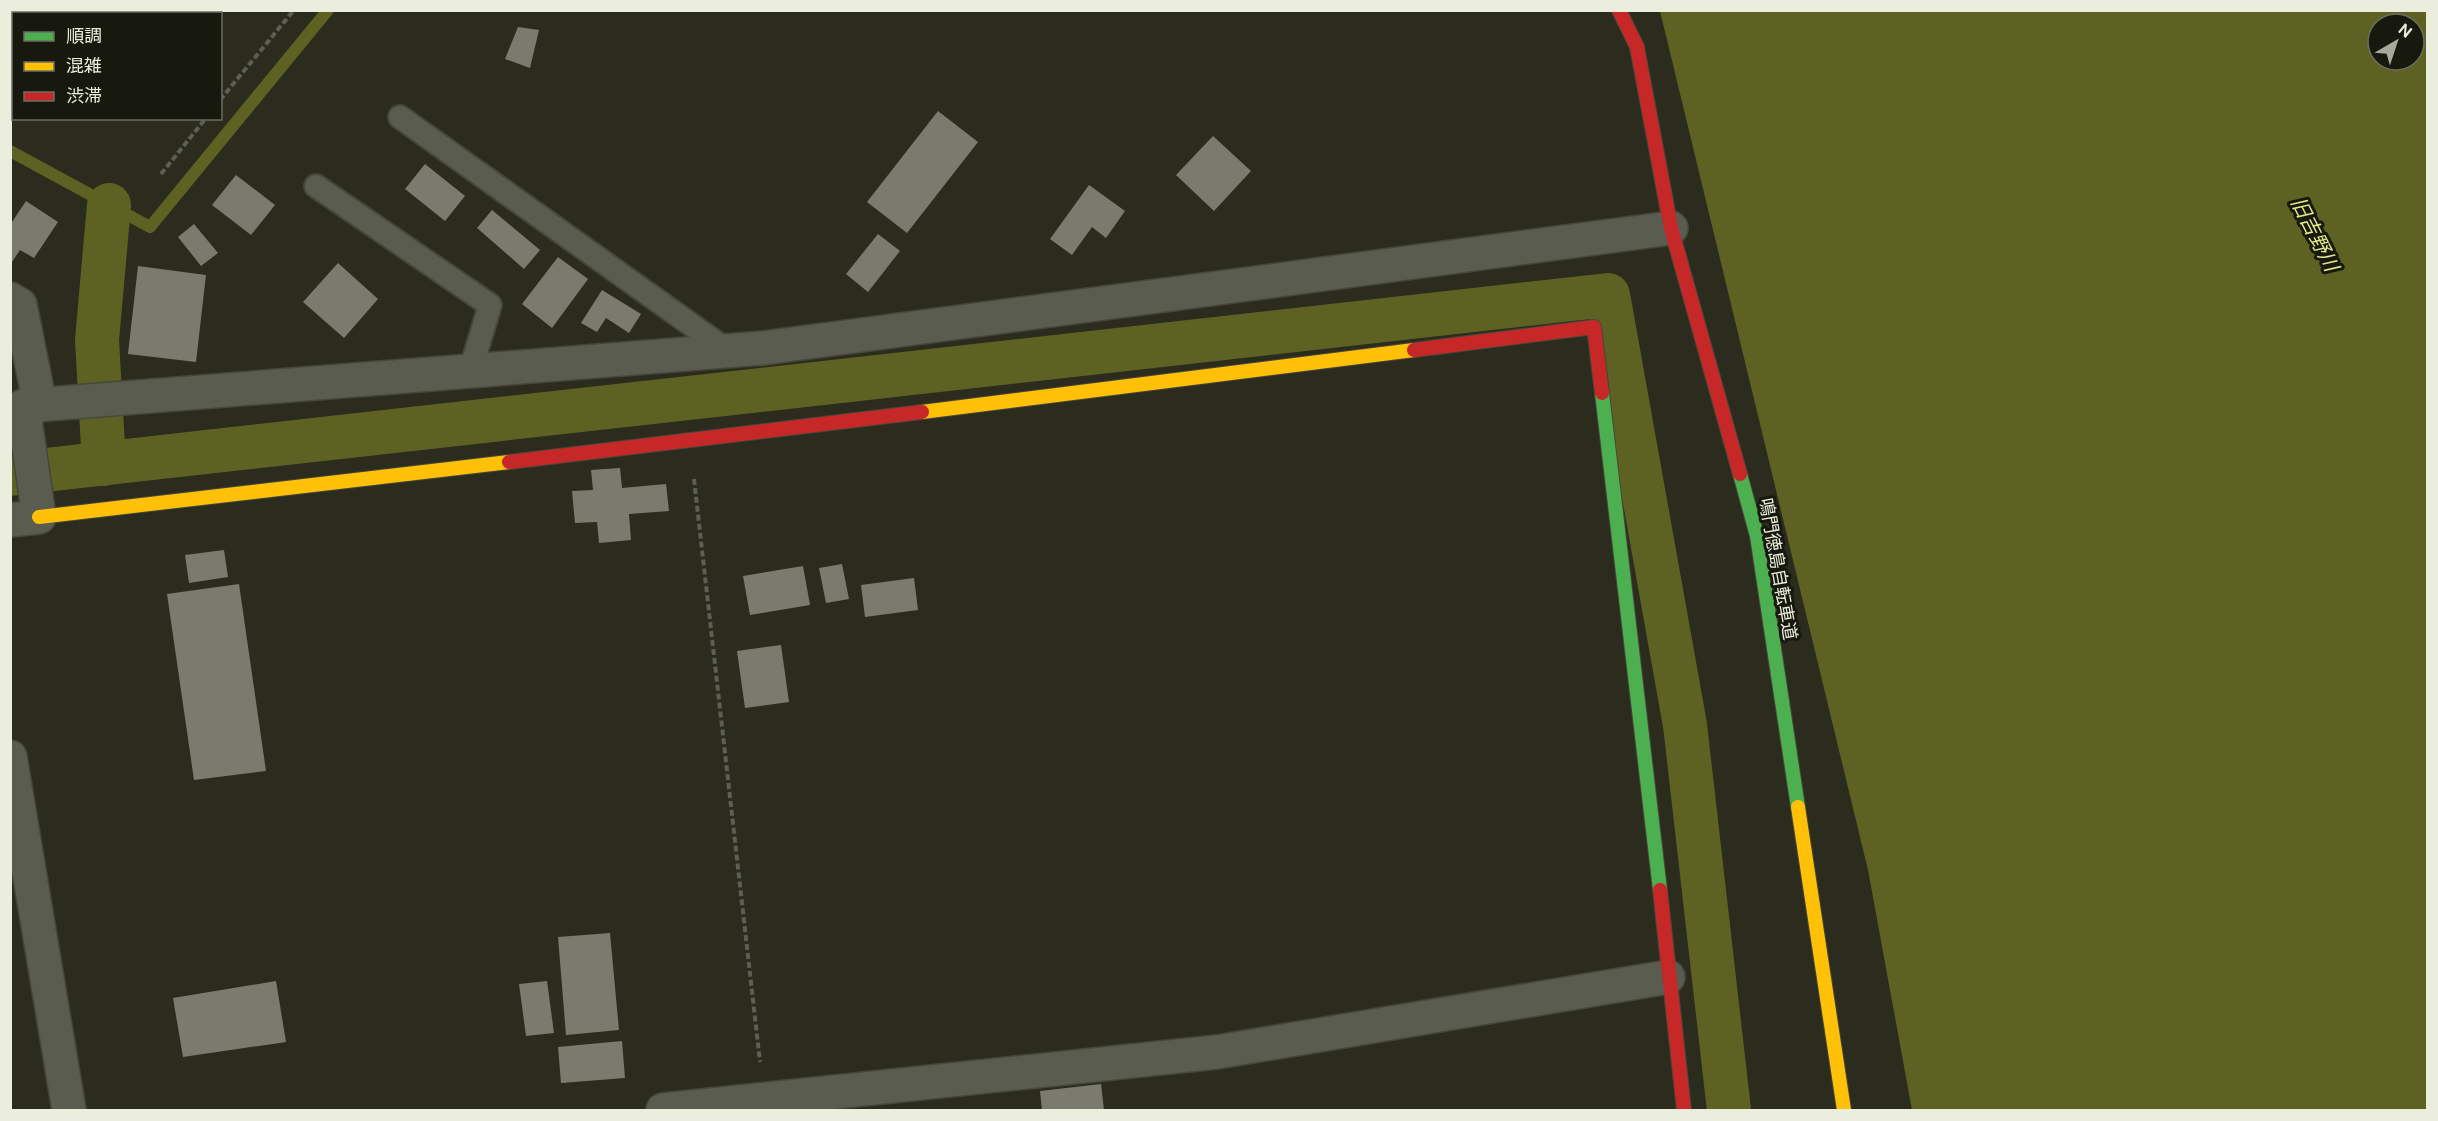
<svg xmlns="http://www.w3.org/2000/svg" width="2438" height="1121" viewBox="0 0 2438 1121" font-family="'DM Sans','Noto Sans JP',sans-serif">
  <rect width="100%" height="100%" fill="#2b2c1e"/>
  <path fill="#5d6222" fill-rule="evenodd" d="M1660 11H2427V1110H1912L1868 870ZM2378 24H2414V60H2378Z"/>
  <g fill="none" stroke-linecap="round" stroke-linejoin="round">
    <path stroke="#5d6222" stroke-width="12" d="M10 151 150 227 328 10"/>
    <path stroke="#5d6222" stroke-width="44" d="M104 464 97 340 109 205
      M10 474 1608 295 1685 725 1729 1110"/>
  </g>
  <path fill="#7a7b6e" d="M518 27 539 30 530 68 505 59Z
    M938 111 978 142 907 233 867 202Z
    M1213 136 1251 171 1214 211 1176 175Z
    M425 164 465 196 445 221 405 189Z
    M236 175 275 205 251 235 212 205Z
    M1089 185 1125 211 1106 238 1092 227 1072 255 1050 239Z
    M26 201 58 222 34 258 20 250 10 265V225Z
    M492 210 540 250 524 269 477 228Z
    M194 224 218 253 201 266 178 237Z
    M878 234 900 251 868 292 846 274Z
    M558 257 588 279 552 328 522 304Z
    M338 263 378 299 344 338 303 302Z
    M138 266 206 275 196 362 128 354Z
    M602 290 641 314 629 333 606 318 597 332 581 323Z
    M620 468 622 488 666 484 669 511 629 514 631 540 599 543 597 522 575 523 572 491 593 490 591 470Z
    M224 550 228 577 189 583 185 555Z
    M842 564 849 599 826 603 819 568Z
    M803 566 810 605 750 615 743 576Z
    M914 578 918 610 865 617 861 585Z
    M239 584 266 771 194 780 167 594Z
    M781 645 789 702 745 708 737 651Z
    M610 933 619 1030 566 1035 558 937Z
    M276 981 286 1042 183 1057 173 998Z
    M547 981 554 1033 526 1036 519 984Z
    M622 1041 625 1078 561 1083 558 1047Z
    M1101 1084 1104 1110H1042L1040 1091Z"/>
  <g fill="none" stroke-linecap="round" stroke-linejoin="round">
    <g stroke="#46473b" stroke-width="26">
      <path id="lane" d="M400 117 728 351
        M316 186 490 305 470 372"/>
    </g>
    <g stroke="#46473b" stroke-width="36">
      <path id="street" d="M10 299 20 305 40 405
        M10 520 39 517 23 406 764 348 1671 228
        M10 757 69 1110
        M663 1110 1217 1052 1668 977"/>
    </g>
    <g stroke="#46473b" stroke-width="16">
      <path id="fast" d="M1602 393 1660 890
        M1740 474 1757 536 1798 807"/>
    </g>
    <g stroke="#46473b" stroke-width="16">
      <path id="slow" d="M922 412 1414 350
        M39 517 509 462
        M1798 807 1844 1110"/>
    </g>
    <g stroke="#46473b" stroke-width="16">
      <path id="jam" d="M1619 10 1637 47 1671 228 1740 474
        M1414 350 1594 327 1602 393
        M509 462 922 412
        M1660 890 1684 1110"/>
    </g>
    <path stroke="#5d5e54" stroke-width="4" stroke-dasharray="6 3" stroke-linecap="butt" d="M220 100 294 10
      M161 174 206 118
      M694 479 760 1062"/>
    <use href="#lane" stroke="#5a5c4f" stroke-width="22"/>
    <use href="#street" stroke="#5a5c4f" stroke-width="33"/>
    <use href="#fast" stroke="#4caf50" stroke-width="14"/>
    <use href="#slow" stroke="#ffc107" stroke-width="14"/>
    <use href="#jam" stroke="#c62828" stroke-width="14"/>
  </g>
  <g text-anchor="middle" stroke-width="6" stroke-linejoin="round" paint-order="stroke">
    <g font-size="18" fill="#ebeddd" stroke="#18190e">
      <text transform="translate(1778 569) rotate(80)" y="6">鳴門徳島自転車道</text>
    </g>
    <g font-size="20" font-style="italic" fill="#e0ea89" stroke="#18190e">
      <text transform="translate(2315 234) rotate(63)" y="7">旧吉野川</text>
    </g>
  </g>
  <rect width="2438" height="1121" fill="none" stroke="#ebeddd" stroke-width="24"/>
  <rect x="12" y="12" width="210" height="108" fill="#18190e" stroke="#6c6e61" stroke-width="1.5"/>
  <rect x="24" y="32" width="30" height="9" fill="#4caf50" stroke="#6c6e61" stroke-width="1.5"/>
  <text x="66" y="42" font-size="18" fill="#ebeddd">順調</text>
  <rect x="24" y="62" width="30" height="9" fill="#ffc107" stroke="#6c6e61" stroke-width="1.5"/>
  <text x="66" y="72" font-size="18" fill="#ebeddd">混雑</text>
  <rect x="24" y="92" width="30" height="9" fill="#c62828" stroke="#6c6e61" stroke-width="1.5"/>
  <text x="66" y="102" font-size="18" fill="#ebeddd">渋滞</text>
  <g transform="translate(2396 42) rotate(39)"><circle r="28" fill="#18190e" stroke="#6c6e61" stroke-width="1.5"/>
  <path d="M0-4.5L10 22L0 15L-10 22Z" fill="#a8a99a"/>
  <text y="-9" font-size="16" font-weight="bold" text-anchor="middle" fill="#ebeddd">N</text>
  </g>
</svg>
